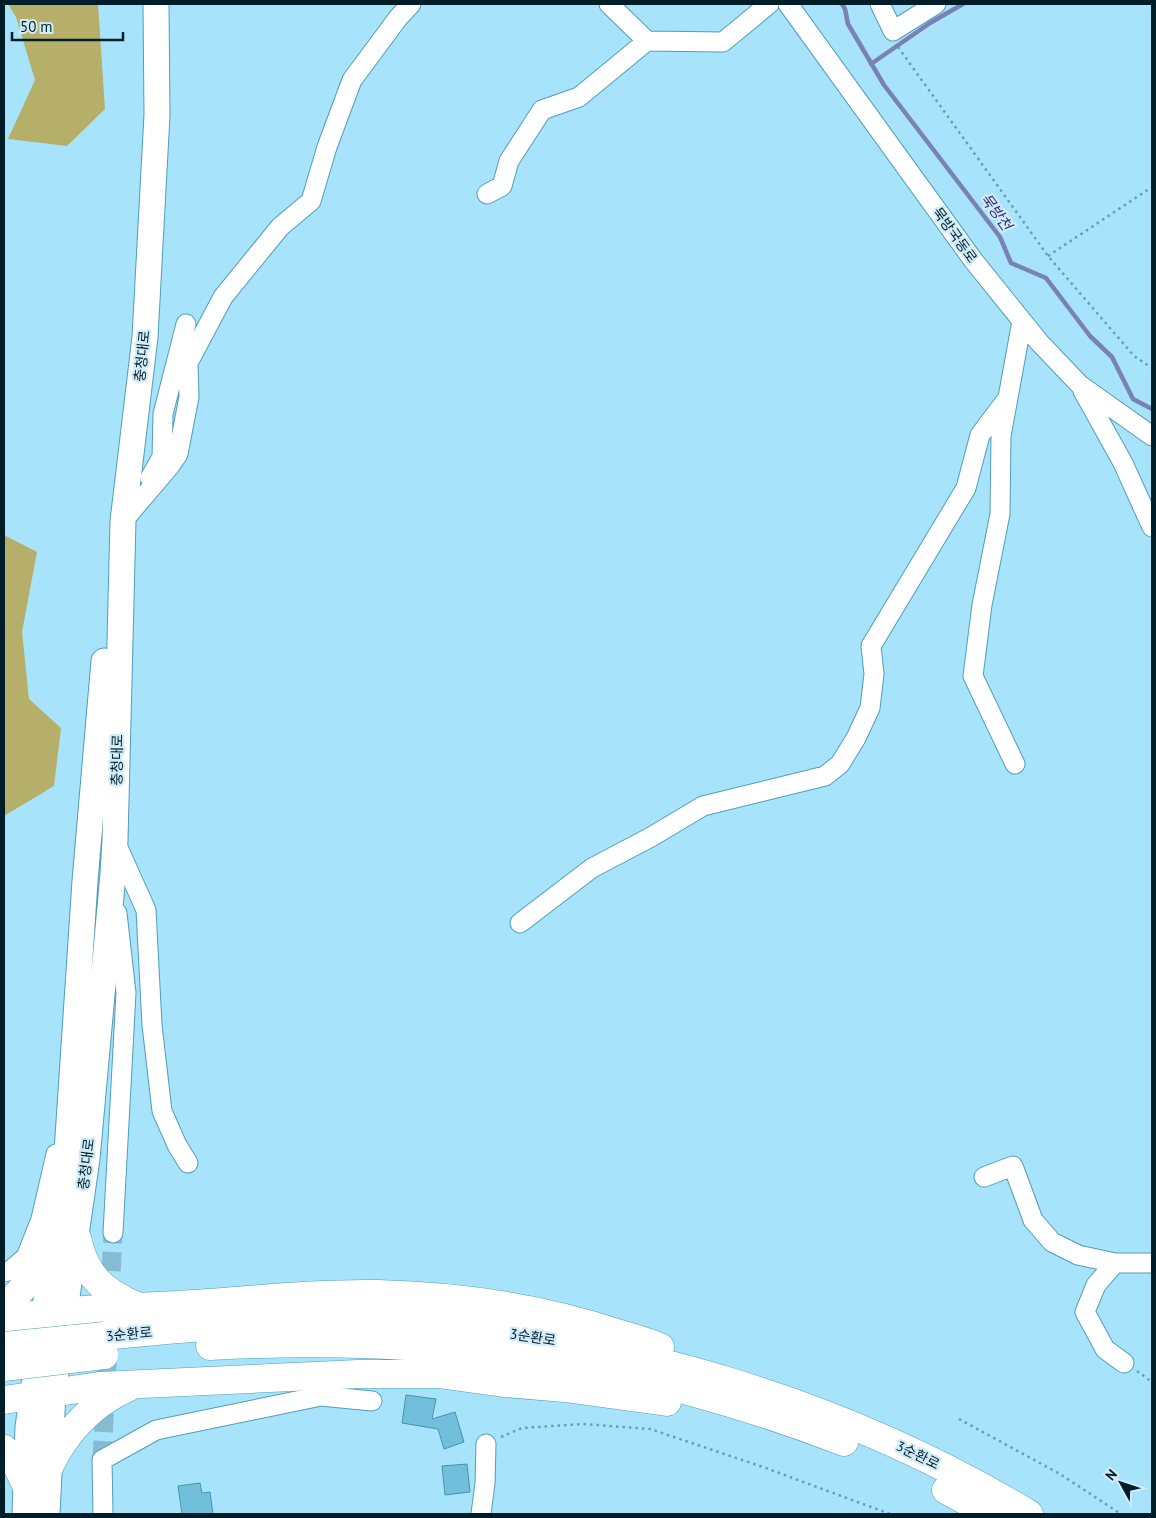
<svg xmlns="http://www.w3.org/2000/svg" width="1156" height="1518" viewBox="0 0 1156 1518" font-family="'PT Sans','Noto Sans KR',sans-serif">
  <rect width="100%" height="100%" fill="#a7e4fb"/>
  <path fill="#b5af69" d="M8 4H98L105 109 67 146 8 139 35 80 16 17Z
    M4 535 37 552 22 632 29 699 61 728 54 786 4 816Z"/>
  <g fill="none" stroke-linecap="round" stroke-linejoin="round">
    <path stroke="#7981b5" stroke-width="4.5" d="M842 4 845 9 848 24 884 85 1000 237 1011 263 1046 278 1090 336 1112 357 1133 399 1152 409
      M871 64 930 23 963 4"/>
  </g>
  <path fill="#72bfdc" stroke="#4593af" d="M406 1395 436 1399 432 1419 455 1412 464 1442 444 1449 438 1429 402 1423Z
    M467 1464 470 1492 445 1495 442 1466Z
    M200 1483 202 1493 210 1492 213 1514H182L178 1486Z"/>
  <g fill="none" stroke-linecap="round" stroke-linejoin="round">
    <path stroke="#86bcd1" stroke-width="19" stroke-dasharray="19 9" stroke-linecap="butt" d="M110 1299 113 1233
      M102 1460 108 1344"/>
    <g stroke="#509db9" stroke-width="21">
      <path id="minor" d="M609 4 647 41 723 42 769 4
        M788 4 973 260 1039 342 1080 385 1152 436
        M880 4 893 31 936 4
        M487 194 502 186 509 161 542 110 579 97 647 41
        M1083 391 1123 463 1152 527
        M150 478 162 457 163 414 186 324
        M123 521 169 467 178 454 189 397 188 363 223 297 280 227 311 201 327 147 352 80 398 18 411 4
        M1015 764 973 676 982 605 1000 514 1001 436 1022 321
        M115 841 146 910 152 1025 162 1111 177 1145 188 1163
        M520 923 592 868 651 837 703 806 825 776 840 764 856 738 870 708 874 674 871 646 966 488 980 435 1007 399
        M984 1177 1013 1166 1033 1220 1052 1242 1078 1255 1115 1263H1152
        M113 1233 126 993 117 913
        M1115 1263 1096 1285 1085 1312 1105 1349 1124 1363
        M4 1272 11 1270 26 1257 41 1219 56 1154
        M103 1514 102 1460 156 1430 321 1396 372 1401
        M481 1514 485 1483 486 1444"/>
    </g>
    <g stroke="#509db9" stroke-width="27">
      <path id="major" d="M25 1514 28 1427 67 1152 85 881 104 661
        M47 1514 53 1393 87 1159 113 874 115 840 123 521 145 337 157 115 156 4"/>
    </g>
    <g stroke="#509db9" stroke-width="29">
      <path id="highway" d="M77 1238C85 1276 103 1292 139 1307
        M4 1308C30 1284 45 1257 57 1224
        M4 1319C66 1309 129 1308 193 1304 254 1300 316 1293 378 1294 459 1296 543 1308 620 1334 634 1338 647 1342 660 1347
        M104 1336C204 1326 307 1317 407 1323 623 1336 844 1403 1029 1514
        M210 1346C322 1340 434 1343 545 1361 564 1364 583 1366 601 1370 683 1387 766 1412 844 1442
        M4 1400 99 1386 358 1374H438L504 1383 565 1388 667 1402
        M4 1449 16 1464 26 1485
        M49 1467C66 1431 91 1404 129 1387
        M946 1490 990 1514"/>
    </g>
    <path stroke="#6b9caf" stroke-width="2.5" stroke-dasharray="2.5 4" stroke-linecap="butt" d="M898 47 1048 256 1134 356 1152 368
      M1048 256 1152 187
      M1137 1371 1152 1382
      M959 1419 1060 1474 1121 1514
      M501 1437 522 1428 583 1424 650 1429 763 1467 890 1514"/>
    <use href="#minor" stroke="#fff" stroke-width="19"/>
    <use href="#major" stroke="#fff" stroke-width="25"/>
    <use href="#highway" stroke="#fff" stroke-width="28"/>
    <g stroke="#509db9" stroke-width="29" stroke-linecap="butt">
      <path id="highway-bridge" d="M4 1346 104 1336
        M4 1367 104 1355"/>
    </g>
    <use href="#highway-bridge" stroke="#fff" stroke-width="28"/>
  </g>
  <g text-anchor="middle" stroke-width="4.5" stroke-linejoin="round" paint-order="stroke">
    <g font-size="14" fill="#001d28" stroke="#cfecf8">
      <text transform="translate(955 235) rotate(54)" y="5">묵방국동로</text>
      <text transform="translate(142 356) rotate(-84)" y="5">충청대로</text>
      <text transform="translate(117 760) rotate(-89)" y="5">충청대로</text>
      <text transform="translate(86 1164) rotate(-83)" y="5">충청대로</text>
      <text transform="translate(129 1334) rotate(-5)" y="5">3순환로</text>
      <text transform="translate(533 1337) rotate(9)" y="5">3순환로</text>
      <text transform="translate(918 1455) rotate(26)" y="5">3순환로</text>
    </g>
    <g font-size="15" font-style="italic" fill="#392e7d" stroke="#cfecf8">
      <text transform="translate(996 212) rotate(54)" y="5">묵방천</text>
    </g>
  </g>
  <rect width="1156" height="1518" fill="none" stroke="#001d28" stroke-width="10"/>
  <g transform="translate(1121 1483) rotate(310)" stroke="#cfecf8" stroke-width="4" paint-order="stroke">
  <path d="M0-4L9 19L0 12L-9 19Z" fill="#001d28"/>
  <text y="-8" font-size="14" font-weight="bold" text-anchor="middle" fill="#001d28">N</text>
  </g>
  <path d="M12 32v8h111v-8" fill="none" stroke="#001d28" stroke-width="2.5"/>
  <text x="20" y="32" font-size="15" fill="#001d28" stroke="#cfecf8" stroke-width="4" paint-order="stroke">50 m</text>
</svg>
